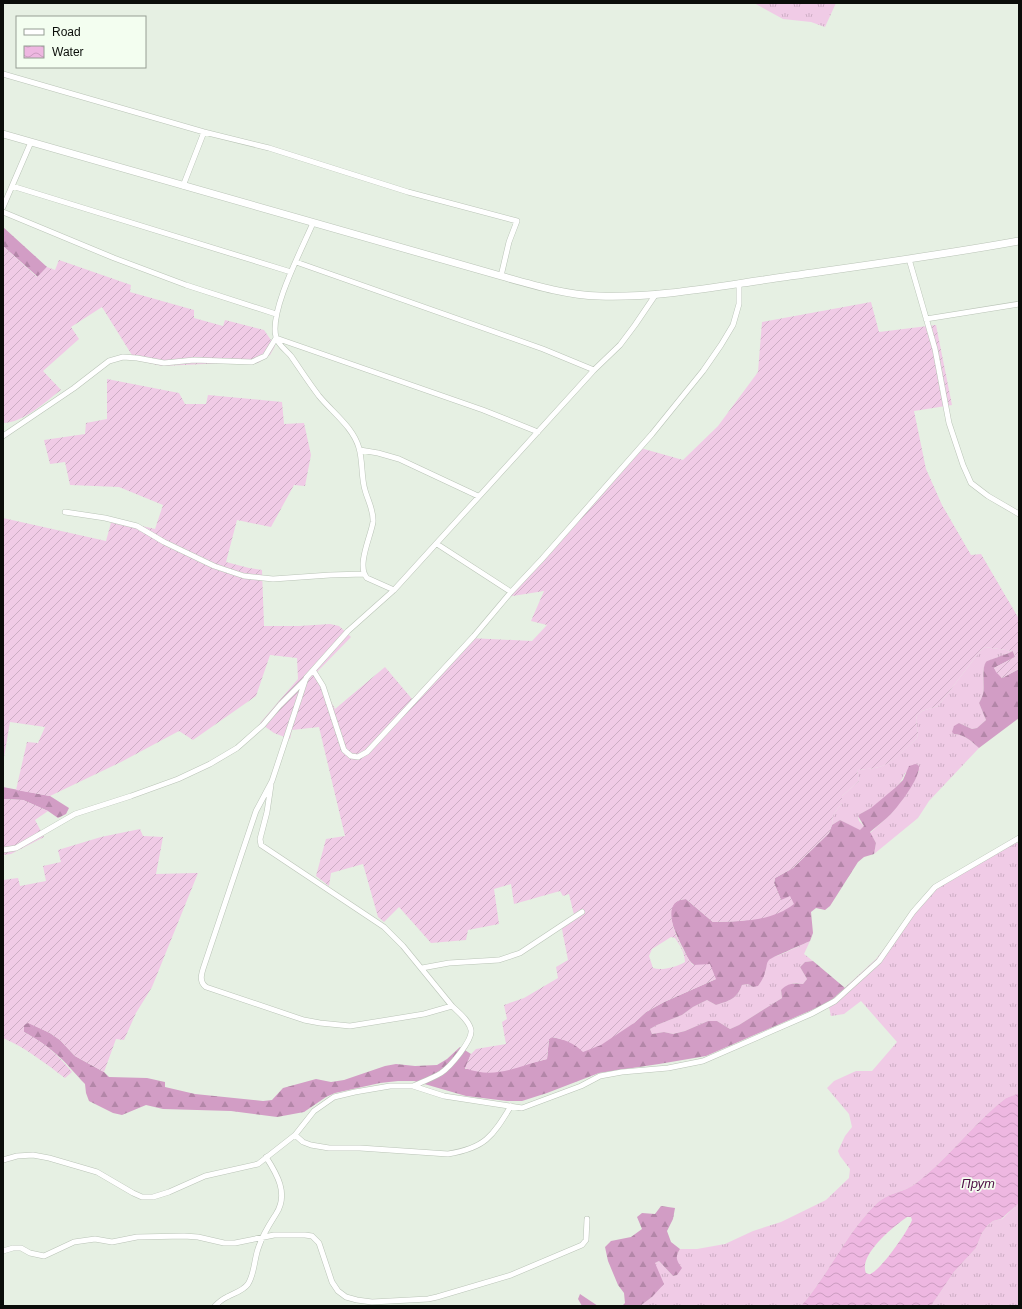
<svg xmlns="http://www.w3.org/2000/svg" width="1022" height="1309" viewBox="0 0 1022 1309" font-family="Helvetica,sans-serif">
  <defs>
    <pattern id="grass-tufts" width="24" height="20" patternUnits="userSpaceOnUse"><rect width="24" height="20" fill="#f0cbe6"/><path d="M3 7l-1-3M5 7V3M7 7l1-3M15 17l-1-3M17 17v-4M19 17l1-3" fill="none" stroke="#ccadc4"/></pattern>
    <pattern id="forest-firs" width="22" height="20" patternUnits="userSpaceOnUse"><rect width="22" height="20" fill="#d29dc5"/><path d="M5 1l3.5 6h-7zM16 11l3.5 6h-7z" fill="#b386a8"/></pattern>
    <pattern id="garden-furrows" width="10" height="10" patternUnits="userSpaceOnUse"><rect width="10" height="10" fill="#f0cbe6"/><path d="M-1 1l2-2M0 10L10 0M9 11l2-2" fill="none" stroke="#ccadc4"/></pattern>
    <pattern id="water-waves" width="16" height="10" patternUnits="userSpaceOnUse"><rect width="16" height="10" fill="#eeb7e1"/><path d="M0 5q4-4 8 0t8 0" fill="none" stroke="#cb9cc0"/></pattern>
  </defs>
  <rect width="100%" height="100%" fill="#e6f0e3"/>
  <path fill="url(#grass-tufts)" d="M754 3H836L825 27 811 22 783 19Z
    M985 647 1013 651C1008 654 988 660 986 663 981 669 985 686 983 695 982 697 980 701 979 703L986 720 977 728 972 729 959 723 954 734C965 735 970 740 979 748L929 801 918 818 874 854 876 843 870 833 891 814 909 790 919 771 905 773C900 787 884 800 872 808 867 811 862 812 858 816L859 821 864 826 860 831 840 820 832 825 833 815 842 803V796L859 781 857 770C865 769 874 769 882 766 895 760 907 747 917 738L918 733 916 720 917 715 922 711 938 706 981 650Z
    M1013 838 1019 845V1093L1006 1098 996 1106C968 1131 945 1161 915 1184 903 1193 889 1192 877 1203 846 1233 829 1274 801 1306H640L652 1297 655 1263 659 1261 673 1276 677 1275 676 1256 680 1249H697L725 1244 753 1231 781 1222 826 1200 849 1178 850 1169 840 1156 838 1151 845 1136 852 1127 849 1114 827 1088 834 1081 856 1071H872L897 1042 861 1001 844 1014 831 1016 828 1003 876 959 932 888 989 855Z
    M810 941 804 954 813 961 805 962 800 967 807 979 803 984 794 983 781 990 782 998 739 1025 730 1029 717 1021H708L685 1031 673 1034 664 1032 652 1034 650 1029 657 1025 682 1015 693 1007 707 1000 716 1005C729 1001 737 999 742 985L748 984 753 987 765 972 767 961 771 958 782 954Z
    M1019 1203V1306H931L954 1272 976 1248 982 1233 988 1225 993 1221 1002 1219Z"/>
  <path fill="url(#forest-firs)" d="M3 227 47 267 38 277 3 246Z
    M1013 651 1015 657 994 668 1002 678 1019 669V718L979 748C970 740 965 735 954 734L952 732 954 726 959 723 972 729 977 728 986 720 979 703C980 701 982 697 983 694 985 686 981 669 986 662 988 660 1008 654 1013 651Z
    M916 764 919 766C920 778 900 804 891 814 885 820 877 826 870 832L876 843 874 854 864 857 858 862 830 906 825 910 816 908 811 912 813 933 810 941C804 944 770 958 769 960 766 963 767 968 765 972 764 977 761 982 758 986L753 987 748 984 742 985C737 999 729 1001 716 1005L707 1000 693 1007 682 1015 657 1025 650 1029 652 1034 664 1032 673 1034 685 1031 708 1021H717L730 1029 739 1025 782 998 781 990C788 983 794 983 803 984L807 979 800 967 805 962 813 961 845 988 828 1003 706 1056 659 1064 599 1073 547 1093 522 1101H507L466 1096 414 1081H398L380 1083 335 1093 326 1097 304 1112 277 1117 231 1111 163 1109 146 1105 122 1115 113 1113 89 1101 86 1093 85 1084C75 1074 67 1063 56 1054 46 1045 36 1039 24 1032V1025L27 1022 50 1033 60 1040 75 1056 104 1072 109 1077 147 1078 165 1082V1087L195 1094 263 1101 272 1100 283 1088 316 1079 331 1082 344 1080 385 1066 396 1064 415 1066 437 1065 447 1059 460 1047 471 1054 465 1069 531 1063 547 1059 549 1039 552 1037 569 1041 576 1045 634 1023 646 1012 664 1002 716 979C709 975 699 970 693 964 688 960 686 954 683 948 676 935 658 900 686 899L713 922 740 921 760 918 781 900 774 883 775 878 793 868 829 833 832 825 840 820 860 830 864 826 858 816 860 814 871 808 895 788 903 780 909 766Z
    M3 787 50 796 69 808 66 814 58 818 48 811 23 800 3 799Z
    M661 1206 675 1208 673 1219 667 1231 671 1242 680 1249C675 1257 676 1260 682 1268L677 1275 673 1276 659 1261 655 1263 664 1284 652 1297 640 1306H622L625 1303 624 1293 618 1285 608 1261 605 1247 611 1241 631 1237 642 1229 637 1217 642 1213 655 1214Z
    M580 1294 598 1306H582L578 1299Z"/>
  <path fill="url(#garden-furrows)" fill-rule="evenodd" d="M3 246 37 277 47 267 55 270 59 260 131 285 130 292 194 310V318L223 326 225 320 264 330 275 346 270 355 258 363 245 364 225 363 162 366 135 360 102 307 71 327 79 339 43 371 61 390C45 402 23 423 3 423Z
    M871 302 879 332 936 325 952 405 914 411 926 469 942 505 971 555 981 554 1019 619V669L1002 678 996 672 994 668 1015 657 1013 651 985 647 981 650 938 706 922 711 917 715 916 720 918 733 917 738C907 747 896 760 882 766 874 769 865 769 857 770L859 781 842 796V803L833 815 832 825 829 833 793 868 775 878 774 883 781 900 790 896 794 904C771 922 741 921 713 922L686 899C654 900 683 953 693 965L710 964 716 979 664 1002 646 1012 634 1023 601 1045 583 1052C572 1042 566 1040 552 1037L549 1039 547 1059C518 1066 495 1080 465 1068L471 1054 476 1049 506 1044 502 1022 507 1019 504 1005 524 998 558 978 556 967 568 960 561 924 574 915 569 894 563 896 560 891 514 904 511 884 494 889 499 924 468 930 466 940 431 943 399 907 384 922 378 917 363 864 331 873 329 886 316 876 326 839 345 836 319 727 292 730 290 739 274 733 260 723 298 679 297 658 270 655 256 696 193 740 179 731 121 762 50 796 16 790 27 742 38 743 45 727 10 722 3 763V518L106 541 112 519 155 529 163 505 119 487 70 485 65 462 50 464 44 440 85 434 86 423 107 419V379L179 393 185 404H206L208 395 282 402 284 424 304 423 311 455 305 486 294 485 271 527 237 520 226 562 249 568 262 570 264 626H299L330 624 339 626 351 637 316 673 335 709 385 667 412 699 469 638 532 641 547 625 531 621 544 591 506 597 637 447 683 460 718 426 758 372 762 322ZM671 937 675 938C680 945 685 953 685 962 676 967 662 971 653 968L649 956 652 949Z
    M3 799 23 800 48 811 35 820 44 837 11 854 3 855Z
    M140 829 143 836 163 837 156 874 198 873 152 987 136 1013 124 1040 116 1039 104 1072 75 1056 60 1040 50 1033 28 1023 24 1025V1032C46 1044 56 1053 72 1072L65 1078C45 1063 26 1048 3 1038V880L18 878 20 886 46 881 43 866 61 862 58 850 101 837Z"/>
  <path fill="url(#water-waves)" fill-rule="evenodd" d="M1019 1093V1203L1001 1219 993 1221 988 1225 982 1233 976 1248 954 1272 931 1306H801C829 1274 846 1233 877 1203 889 1192 903 1193 915 1184 945 1161 968 1131 996 1106L1006 1098ZM907 1217H911L912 1220C908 1231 882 1268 872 1273 869 1275 869 1274 866 1273 858 1255 894 1226 907 1217Z"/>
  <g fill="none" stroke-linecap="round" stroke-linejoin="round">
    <g stroke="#bac4b7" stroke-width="6">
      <path id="minor" d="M3 74 204 132 269 148 408 192 517 221 509 242 501 276
        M12 186 291 272
        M183 186 204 132
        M3 207 31 142
        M3 212 114 258 186 285 276 314
        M313 223C302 249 269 311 276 337 277 344 287 351 291 356 300 369 309 383 319 396 333 413 353 427 359 448 363 462 361 477 365 490 368 501 374 511 373 522 371 536 356 566 367 578L394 590
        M909 259 935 349 949 423 963 465 971 483 988 496 1019 514
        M296 262 543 349 594 370
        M926 319 1019 304
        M3 436 74 388 109 361 123 357 137 358 164 363 194 360 252 362 265 356 276 338 483 410 538 432
        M360 450 378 453 399 459 478 496
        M65 512 105 518 137 526 164 542 214 566 244 576 273 579 330 575 364 574
        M437 544 511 592 542 559 652 434 703 371 721 345 733 325 739 304V283
        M313 670 323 686 344 750 351 756 358 757 367 752 474 636 511 592
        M271 785 267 812 260 839 261 845 384 927 403 946 452 1006
        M3 850 16 848 75 814 131 796 178 779 210 764 237 748 263 725 280 705 306 679
        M422 968 449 963 499 960 520 953 582 912
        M413 1086C422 1082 433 1078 441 1073 450 1067 473 1040 471 1030 469 1020 458 1012 452 1006L424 1014 350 1026 320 1023 304 1020 206 987C198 981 202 972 205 963L256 811 272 781 306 678 348 631 394 590 594 370 620 345 635 325 656 294
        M295 1135 303 1142 311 1145 329 1148H360L448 1154C485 1148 492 1137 511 1106
        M3 1160 17 1156 33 1155 49 1158 97 1172 133 1193 142 1197H153L169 1192 205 1176 258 1164 295 1135 314 1111 334 1097 355 1092 390 1086H413L444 1096 522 1108 581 1086 600 1076 622 1072 668 1068 703 1061 811 1014 835 1001 879 961 913 912 935 887 1019 838
        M3 1251 13 1248H21L30 1253 44 1256 74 1242 95 1239 112 1242 137 1237 184 1236 198 1237 224 1243H235L274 1235H305L312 1236 319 1243 332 1282 338 1291 346 1297 357 1300 372 1302 428 1299 437 1297 511 1275 582 1245 586 1240 587 1219
        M215 1306C218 1303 222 1299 227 1297 234 1293 243 1291 248 1284 255 1273 254 1258 259 1246 263 1234 269 1225 276 1214 289 1194 277 1174 266 1157"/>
    </g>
    <g stroke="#bac4b7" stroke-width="8">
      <path id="secondary" d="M3 134 501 276C533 285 566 295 599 296 656 298 714 287 770 279 853 267 937 256 1019 241"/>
    </g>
    <use href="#minor" stroke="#fff" stroke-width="5"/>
    <use href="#secondary" stroke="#fff" stroke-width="7"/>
  </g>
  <g text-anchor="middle" stroke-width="3.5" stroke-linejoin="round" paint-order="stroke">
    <g font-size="13" font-style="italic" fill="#4e0f44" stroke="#f3fef0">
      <text x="978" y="1188">Прут</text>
    </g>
  </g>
  <rect width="1022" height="1309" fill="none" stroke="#0a0d09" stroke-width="8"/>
  <rect x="16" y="16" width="130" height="52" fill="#f3fef0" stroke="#969e94"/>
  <rect x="24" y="29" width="20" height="6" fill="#ffffff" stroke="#969e94"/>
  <text x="52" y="36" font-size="12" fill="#0a0d09">Road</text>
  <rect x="24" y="46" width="20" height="12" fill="url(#water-waves)" stroke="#969e94"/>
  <text x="52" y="56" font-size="12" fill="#0a0d09">Water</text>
</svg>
